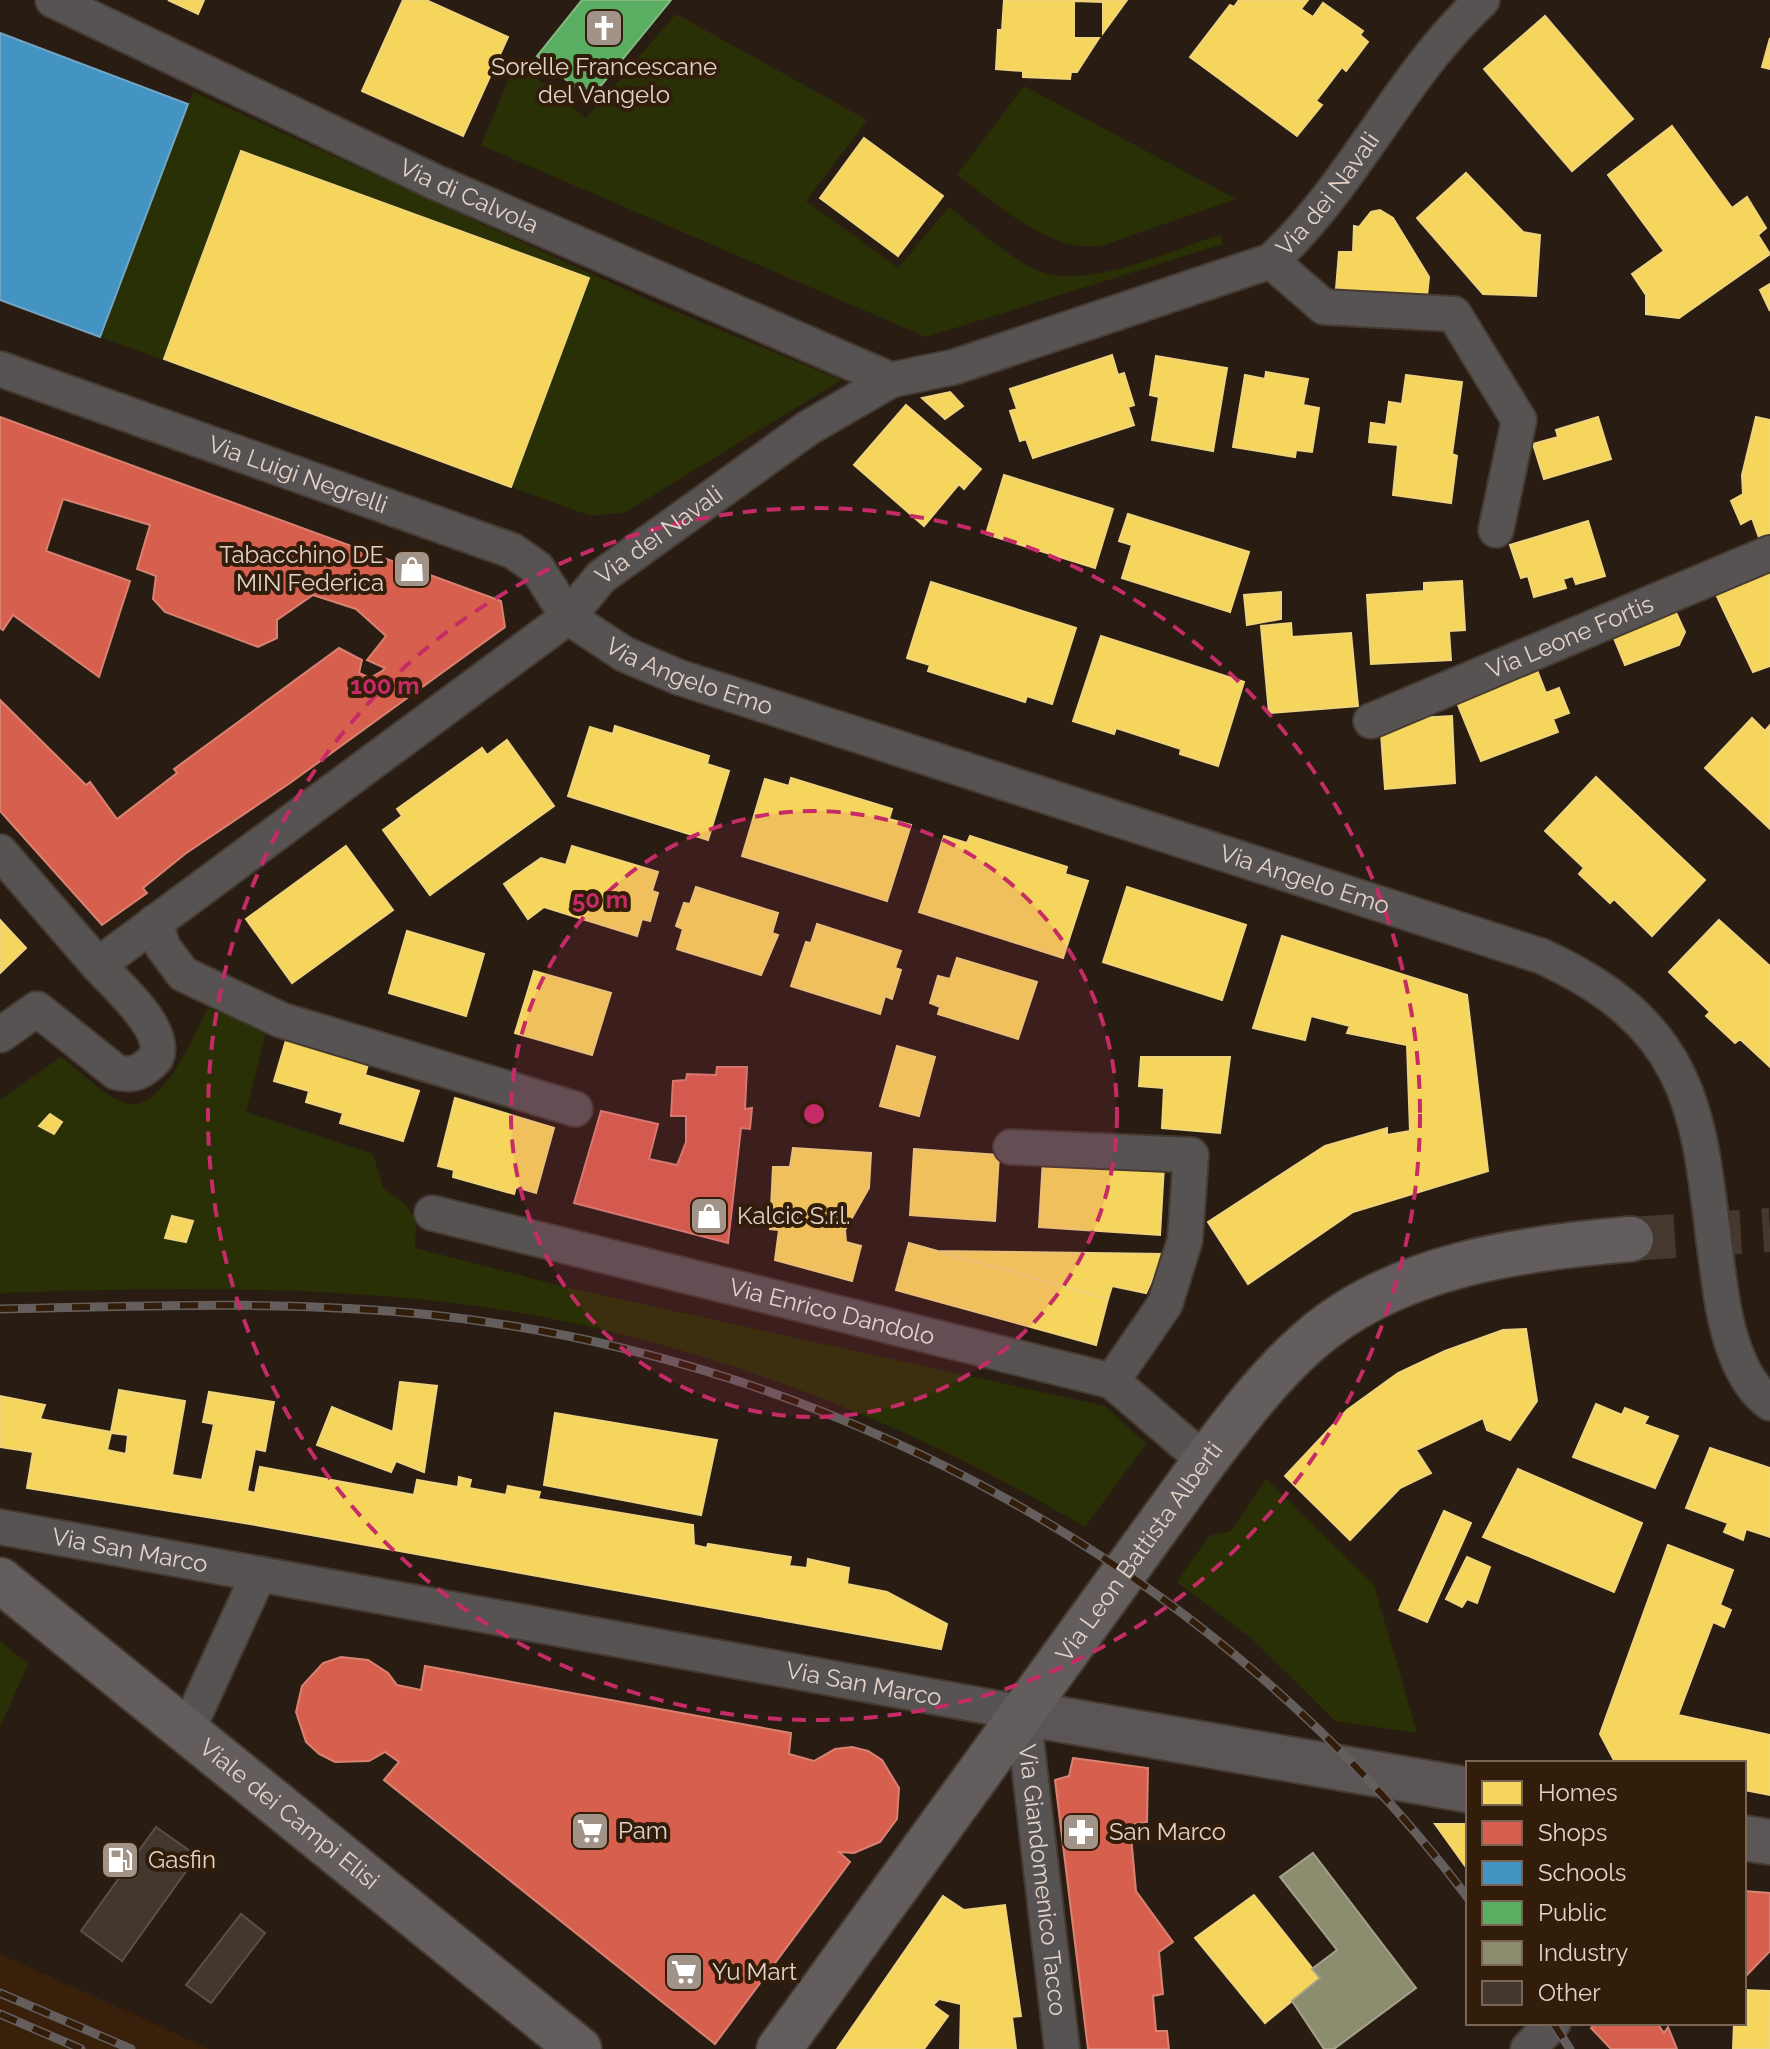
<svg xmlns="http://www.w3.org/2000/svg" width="1770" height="2049" viewBox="0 0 1770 2049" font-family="Raleway,sans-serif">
  <rect width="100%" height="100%" fill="#291d13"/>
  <path fill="#39200a" d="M0 1954 89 1994 209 2049H0Z"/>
  <path fill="#2a3005" d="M676 14 867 120 806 201 898 268 949 207C976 228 1003 253 1034 269 1083 293 1170 250 1220 235L1223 244 926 337 481 145 516 62 586 118Z
    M1024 86 1236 199 1101 246C1047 252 1000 205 957 175Z
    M193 92 655 303 841 380 626 512 591 516 100 337Z
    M208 1008 266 1032 246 1112 373 1154 383 1188 406 1205 416 1221 415 1248 565 1287 1105 1406 1146 1444 1085 1527C880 1405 638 1317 398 1297 266 1286 132 1288 0 1293V1100L61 1057C80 1071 101 1093 122 1102 161 1119 194 1034 208 1008Z
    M1266 1479 1374 1585 1417 1733 1335 1721 1251 1638 1177 1582 1209 1536 1231 1531Z
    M0 1641 28 1664 0 1727Z"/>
  <path fill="#f6d55c" stroke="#f0d47c" stroke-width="2" fill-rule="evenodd" d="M168 0H204L198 14Z
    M403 0H426L508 37 463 136 362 91Z
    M1004 0H1127L1103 33V2L1074 1V38H1099L1077 72H1071L1070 79 1023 77V71L996 69 998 30H1002Z
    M1239 0H1308L1301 9 1313 17 1323 3 1363 31 1360 35 1368 42 1346 71 1342 67 1316 101 1322 105 1297 136 1190 57 1230 5 1234 7Z
    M1545 16 1633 119 1572 171 1484 69Z
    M1770 38V69L1762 67Z
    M1672 126 1732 208 1747 197 1766 228 1758 235 1770 254 1679 318 1646 314V295L1632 274 1664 251 1608 175Z
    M864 138 943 196 898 256 820 198Z
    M241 151 589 278 511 487 164 359Z
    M1466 173 1523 232 1540 235 1536 296 1483 294 1417 218Z
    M1380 210 1393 218 1429 277 1427 296 1336 289 1339 252H1353L1354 226 1359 227 1371 212Z
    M1770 284V311L1760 290Z
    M1112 355 1118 375 1124 373 1134 405 1128 407 1134 425 1033 458 1026 439 1020 441 1010 411 1017 409 1010 389Z
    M1156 356 1227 368 1213 451 1152 440 1159 397 1150 395Z
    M1266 372 1308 379 1303 405 1319 408 1312 452 1296 450 1295 457 1233 447 1245 375 1265 379Z
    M1406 375 1462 382 1452 454 1457 456 1451 503 1393 495 1398 445 1369 442 1371 423 1386 425 1389 402 1402 404Z
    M950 392 963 406 945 419 922 398Z
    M906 405 981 469 964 489 959 484 924 526 854 465Z
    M1598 417 1611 459 1544 479 1533 444 1558 437 1556 430Z
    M1756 417 1770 420V541L1761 543 1752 518 1741 524 1731 501 1743 494 1742 475Z
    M1004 475 1113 509 1095 568 986 534Z
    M1128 514 1249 552 1230 612 1122 578 1132 545 1119 541Z
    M1588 521 1605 576 1576 584 1573 576 1563 579 1566 588 1534 597 1528 576 1521 578 1510 545Z
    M1770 562V666L1753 672 1712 586Z
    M1462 581 1465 630 1449 631 1451 660 1371 664 1367 595 1424 591V583Z
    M931 582 1076 628 1052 704 1027 696 1025 702 928 671 930 665 907 658Z
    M1281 592V619L1247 625 1244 595Z
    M1673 606 1685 632 1679 645 1625 665 1611 631Z
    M1291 623 1292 637 1351 633 1358 706 1269 713 1261 626Z
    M1101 636 1244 682 1218 766 1180 754 1181 749 1116 728 1114 734 1073 721Z
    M1537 670 1546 693 1559 688 1569 713 1553 719 1558 732 1481 761 1456 700Z
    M1452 716 1455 783 1385 789 1380 720Z
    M1752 718 1765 731 1770 725V829L1705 768Z
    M615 726 709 756 707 764 729 771 708 840 568 796 590 727 613 734Z
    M507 740 554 806 430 895 383 830 402 816 397 809 482 748 487 755Z
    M1596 777 1705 880 1652 936 1614 899 1610 903 1579 874 1584 868 1545 831Z
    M791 778 892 809 889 819 911 825 887 901 742 856 765 779 789 786Z
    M944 836 967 843 970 836 1067 867 1065 874 1088 881 1063 958 919 912Z
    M346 846 393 910 292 983 246 919Z
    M572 846 658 872 652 891 658 893 650 921 642 919 637 936 544 907 528 919 504 884 541 858 566 865Z
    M696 887 778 913 772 933 778 935 761 975 677 949 683 929 676 926 684 903 690 904Z
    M1127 887 1246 925 1222 1000 1103 962Z
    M0 920 26 948 0 973Z
    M1719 920 1770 966V1067L1740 1039 1735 1043 1706 1016 1710 1012 1669 972Z
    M817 924 901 951 895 968 901 970 892 999 885 996 880 1014 791 986 806 942 811 943Z
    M407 931 484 954 466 1016 389 993Z
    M1282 936 1467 995 1488 1171 1353 1212 1248 1284 1208 1222 1325 1146 1387 1128V1135L1410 1131 1407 1045 1347 1033 1350 1026 1311 1016 1305 1040 1253 1028Z
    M957 958 1037 982 1018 1039 938 1014 940 1007 930 1003 938 976 950 979Z
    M534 971 611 993 592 1055 515 1033Z
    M289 1030 371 1054 365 1075 419 1091 403 1141 340 1123 343 1113 306 1102 309 1091 274 1081Z
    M897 1046 935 1057 919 1116 880 1106Z
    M1141 1057H1230L1220 1133 1162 1128 1164 1088 1139 1086Z
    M455 1098 554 1128 536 1193 516 1187 514 1194 453 1177 454 1170 438 1166Z
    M50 1114 62 1122 54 1134 39 1126Z
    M793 1148 871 1153 869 1188 845 1230 846 1242 861 1246 852 1281 775 1260 779 1230 770 1229 773 1167H790Z
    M914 1149 999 1155 995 1221 910 1215Z
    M1043 1159 1164 1166 1160 1235 1039 1227Z
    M172 1216 193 1221 186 1242 165 1238Z
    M909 1243 1108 1299 1096 1345 896 1290Z
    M937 1251 1164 1254 1146 1293 1112 1286 1108 1299Z
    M1526 1329 1537 1401 1510 1440 1487 1430 1483 1418 1416 1450 1431 1473 1400 1488 1350 1540 1285 1476 1347 1410 1398 1373 1445 1351 1503 1330Z
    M400 1382 437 1386 424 1472 396 1461 391 1472 317 1445 332 1407 393 1432Z
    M119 1390 185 1401 172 1475 202 1480 214 1424 203 1422 209 1392 274 1402 265 1451 255 1449 247 1491 255 1493 260 1467 414 1495 417 1480 458 1487 459 1477 471 1480 469 1488 506 1495 508 1486 540 1492 538 1499 693 1525 694 1545 707 1548 708 1544 791 1557 789 1566 807 1568 808 1559 849 1568 847 1584 887 1592 947 1624 941 1649 250 1524 27 1488 33 1452 0 1447V1396L45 1405 40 1419 111 1432ZM111 1433 128 1435 126 1454 107 1450Z
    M1596 1404 1622 1415 1625 1408 1648 1417 1644 1424 1678 1436 1655 1488 1573 1457Z
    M555 1413 717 1440 701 1515 544 1485Z
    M1710 1448 1770 1468V1537L1746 1529 1743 1540 1724 1532 1728 1523 1686 1508Z
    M1518 1469 1642 1523 1614 1592 1483 1537Z
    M1444 1511 1471 1523 1427 1622 1399 1610Z
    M1668 1545 1733 1570 1720 1605 1731 1610 1724 1627 1713 1622 1678 1715 1770 1735V1795L1744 1790V1763H1623L1615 1762 1600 1734Z
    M1467 1557 1490 1567 1477 1603 1467 1599 1462 1607 1446 1599Z
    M1435 1824H1468V1870Z
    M1254 1895 1320 1978 1265 2023 1195 1938Z
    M943 1896 964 1910 1005 1905 1021 2016 1012 2017 1016 2049H960L961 2004 939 1999 933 2005 948 2016 924 2049H837Z
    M1744 1990 1770 1991 1769 2049H1733L1734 2023H1744Z"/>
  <path fill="#d6604d" stroke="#da8272" stroke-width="2" d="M0 417 501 601 505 627 290 783 185 854 143 888 147 893 102 925 0 811V700L86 785 90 782 117 819 177 773 174 769 339 648 362 660 359 673 370 678 382 671 385 668 367 660 386 636 356 609 313 595 277 620V638L258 647 165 612 153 599 156 576 137 569 150 525 63 499 46 551 130 581 99 677 13 615 3 630 0 628Z
    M717 1067H747L745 1109 752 1108 750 1129 741 1128 728 1243 574 1203 601 1111 658 1124 649 1159 677 1165 686 1142V1116H671L673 1081 686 1080 687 1074 716 1075Z
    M341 1657 368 1660 388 1673 397 1685 421 1690 425 1666 791 1733 789 1754 814 1761 835 1749 852 1747 868 1751 882 1760 899 1788 897 1819 880 1842 854 1853 839 1852 850 1862 715 2044 384 1780 399 1762 385 1752 369 1761 335 1762 319 1754 306 1742 296 1712 302 1686 323 1663Z
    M1073 1758 1148 1768 1147 1822 1130 1825 1136 1891 1173 1942 1159 1952 1163 1994 1153 1996 1156 2031H1167L1169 2049H1088L1055 1780 1069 1776Z
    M1744 1891 1770 1893V1951L1744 1978Z
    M1596 2023H1657L1664 2033 1668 2027 1677 2049H1611L1591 2028Z"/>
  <path fill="#4393c3" stroke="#73a6c4" stroke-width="2" d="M0 33 188 104 100 337 0 300Z"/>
  <path fill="#5aae61" stroke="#83b980" stroke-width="2" d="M582 0H671L590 99 537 56Z"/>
  <path fill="#8c8c6e" stroke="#a6a189" stroke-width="2" d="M1313 1853 1416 1988 1334 2049H1324L1292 2001 1320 1978 1312 1969 1337 1950 1280 1877Z"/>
  <path fill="#423830" stroke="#5b5048" stroke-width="2" d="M156 1827 197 1856 122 1961 81 1931Z
    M241 1914 265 1933 211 2003 186 1985Z"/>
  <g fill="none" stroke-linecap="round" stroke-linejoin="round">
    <path stroke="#45382e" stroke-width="44" stroke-dasharray="44 22" stroke-linecap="butt" d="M1631 1239 1770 1230"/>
    <g stroke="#453a31" stroke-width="38">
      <g id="street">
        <path id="s1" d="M53 0 435 182 891 380"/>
        <path d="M1271 261 1324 307 1454 314 1519 420 1496 530"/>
        <path id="s2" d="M0 369 513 551 537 568 568 617 624 654 678 677 1541 956C1718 1036 1696 1143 1723 1306 1729 1339 1742 1383 1770 1403"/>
        <path id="s3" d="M1371 721 1770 553"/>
        <path d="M0 852 98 965"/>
        <path d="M155 922 163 947 183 974 281 1020 575 1109"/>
        <path id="s4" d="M0 1035 37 1009 116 1072C135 1077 143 1071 156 1058 168 1029 116 985 98 965L568 617 601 577 808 428 891 380 954 367 1271 261C1354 185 1399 77 1482 0"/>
        <path d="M1011 1147 1191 1155 1185 1240 1165 1304 1112 1381"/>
        <path id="s5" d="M432 1213 1112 1381 1205 1461"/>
        <path id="s6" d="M0 1527 1023 1713 1062 2049"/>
        <path d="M187 1731 259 1574"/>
        <path d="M1528 2049 1553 2023"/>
      </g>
    </g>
    <g stroke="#453a31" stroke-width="48">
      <path id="secondary" d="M1023 1713 1468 1790
        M1744 1838 1770 1842"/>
    </g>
    <g stroke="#453a31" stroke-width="48">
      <g id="primary">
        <path id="s7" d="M0 1580 579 2049"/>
        <path id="s8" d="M779 2049 1205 1461C1237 1419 1269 1376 1309 1341 1395 1265 1522 1248 1631 1239"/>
      </g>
    </g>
    <use href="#street" stroke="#585353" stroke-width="34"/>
    <use href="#secondary" stroke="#5b5556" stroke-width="44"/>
    <use href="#primary" stroke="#635d5e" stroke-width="44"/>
    <g stroke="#645e5d" stroke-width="9">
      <path id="rail" d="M0 1309C144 1306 288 1300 432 1315 836 1358 1223 1573 1468 1898
        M0 1993 131 2049
        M0 2014 81 2049
        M1553 2023 1570 2049"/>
    </g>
    <use href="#rail" stroke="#321c0a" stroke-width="6" stroke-dasharray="18" stroke-linecap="butt"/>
  </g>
  <circle cx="814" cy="1114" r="303" fill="#c52b66" fill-opacity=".12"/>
  <g fill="none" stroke="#c52b66" stroke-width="4" stroke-dasharray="14 10">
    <circle cx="814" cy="1114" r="303"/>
    <circle cx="814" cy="1114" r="606"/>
  </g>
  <defs>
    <g id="church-square" transform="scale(2)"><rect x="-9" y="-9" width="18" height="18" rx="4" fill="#a19388" stroke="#321c0a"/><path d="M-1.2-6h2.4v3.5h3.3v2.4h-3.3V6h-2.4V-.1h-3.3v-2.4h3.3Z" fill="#fff"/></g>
    <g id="shop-square" transform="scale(2)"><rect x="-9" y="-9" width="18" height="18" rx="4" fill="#a19388" stroke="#321c0a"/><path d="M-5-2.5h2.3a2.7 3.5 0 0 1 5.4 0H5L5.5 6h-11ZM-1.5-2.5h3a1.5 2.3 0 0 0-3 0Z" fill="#fff"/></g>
    <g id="supermarket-square" transform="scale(2)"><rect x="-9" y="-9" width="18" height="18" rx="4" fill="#a19388" stroke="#321c0a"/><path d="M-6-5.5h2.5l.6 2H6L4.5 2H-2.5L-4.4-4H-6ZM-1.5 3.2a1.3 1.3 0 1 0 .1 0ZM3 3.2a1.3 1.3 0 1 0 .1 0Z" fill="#fff"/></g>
    <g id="pharmacy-square" transform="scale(2)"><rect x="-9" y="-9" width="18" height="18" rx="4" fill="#a19388" stroke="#321c0a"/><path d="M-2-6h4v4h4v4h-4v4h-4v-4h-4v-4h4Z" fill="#fff"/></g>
    <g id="fuel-square" transform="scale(2)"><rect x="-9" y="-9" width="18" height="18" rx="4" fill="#a19388" stroke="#321c0a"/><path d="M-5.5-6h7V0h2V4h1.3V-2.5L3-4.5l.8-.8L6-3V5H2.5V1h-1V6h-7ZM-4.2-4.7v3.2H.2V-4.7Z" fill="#fff"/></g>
  </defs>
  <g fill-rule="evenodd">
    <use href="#church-square" x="604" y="28"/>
    <use href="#shop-square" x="412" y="569"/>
    <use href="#shop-square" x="709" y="1216"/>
    <use href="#supermarket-square" x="590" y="1831"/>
    <use href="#pharmacy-square" x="1081" y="1832"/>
    <use href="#fuel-square" x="120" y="1860"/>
    <use href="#supermarket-square" x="684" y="1972"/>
  </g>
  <g text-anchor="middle" stroke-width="8" stroke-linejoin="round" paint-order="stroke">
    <g font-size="24" fill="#e2d2c7" stroke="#321c0a" text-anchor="start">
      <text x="604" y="75" text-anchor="middle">Sorelle Francescane<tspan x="604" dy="28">del Vangelo</tspan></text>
      <text x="384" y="563" text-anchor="end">Tabacchino DE<tspan x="384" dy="28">MIN Federica</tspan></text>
      <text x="737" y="1224">Kalcic S.r.l.</text>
      <text x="618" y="1839">Pam</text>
      <text x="1109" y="1840">San Marco</text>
      <text x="148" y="1868">Gasfin</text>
      <text x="712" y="1980">Yu Mart</text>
    </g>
    <g font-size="24" fill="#e2d2c7" stroke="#321c0a">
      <text dy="8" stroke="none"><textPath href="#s4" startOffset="1780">Via dei Navali</textPath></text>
      <text dy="8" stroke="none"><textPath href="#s1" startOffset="460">Via di Calvola</textPath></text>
      <text dy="8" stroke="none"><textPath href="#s2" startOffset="316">Via Luigi Negrelli</textPath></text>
      <text dy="8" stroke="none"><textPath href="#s4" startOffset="1014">Via dei Navali</textPath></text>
      <text dy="8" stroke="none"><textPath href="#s3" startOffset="216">Via Leone Fortis</textPath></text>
      <text dy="8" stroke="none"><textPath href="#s2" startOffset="768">Via Angelo Emo</textPath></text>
      <text dy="8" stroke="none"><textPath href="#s2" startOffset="1416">Via Angelo Emo</textPath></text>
      <text dy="8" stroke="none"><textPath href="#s5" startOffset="412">Via Enrico Dandolo</textPath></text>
      <text dy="8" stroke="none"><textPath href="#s6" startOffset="132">Via San Marco</textPath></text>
      <text dy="8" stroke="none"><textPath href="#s8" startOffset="614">Via Leon Battista Alberti</textPath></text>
      <text dy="8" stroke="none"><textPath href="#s6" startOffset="878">Via San Marco</textPath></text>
      <text dy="8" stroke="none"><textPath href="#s7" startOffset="372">Viale dei Campi Elisi</textPath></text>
      <text dy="8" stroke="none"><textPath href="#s6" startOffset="1208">Via Giandomenico Tacco</textPath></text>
    </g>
  </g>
  <circle cx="814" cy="1114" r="12" fill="#c52b66" stroke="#321c0a" stroke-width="4"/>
  <g font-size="24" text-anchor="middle" font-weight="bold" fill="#c52b66" stroke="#321c0a" stroke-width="8" stroke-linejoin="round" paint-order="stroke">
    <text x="385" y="694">100 m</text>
    <text x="600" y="908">50 m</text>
  </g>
  <rect x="1466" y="1761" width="280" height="264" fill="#321c0a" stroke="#786556" stroke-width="2"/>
  <rect x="1482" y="1781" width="40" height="24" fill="#f6d55c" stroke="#786556" stroke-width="2"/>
  <text x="1538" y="1801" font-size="24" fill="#e2d2c7">Homes</text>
  <rect x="1482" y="1821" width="40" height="24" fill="#d6604d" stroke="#786556" stroke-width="2"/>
  <text x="1538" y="1841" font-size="24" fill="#e2d2c7">Shops</text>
  <rect x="1482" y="1861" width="40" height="24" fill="#4393c3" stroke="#786556" stroke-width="2"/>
  <text x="1538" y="1881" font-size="24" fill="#e2d2c7">Schools</text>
  <rect x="1482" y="1901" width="40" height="24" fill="#5aae61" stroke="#786556" stroke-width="2"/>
  <text x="1538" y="1921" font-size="24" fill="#e2d2c7">Public</text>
  <rect x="1482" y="1941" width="40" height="24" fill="#8c8c6e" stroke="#786556" stroke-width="2"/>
  <text x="1538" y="1961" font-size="24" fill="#e2d2c7">Industry</text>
  <rect x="1482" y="1981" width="40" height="24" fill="#423830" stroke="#786556" stroke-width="2"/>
  <text x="1538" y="2001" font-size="24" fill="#e2d2c7">Other</text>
</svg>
